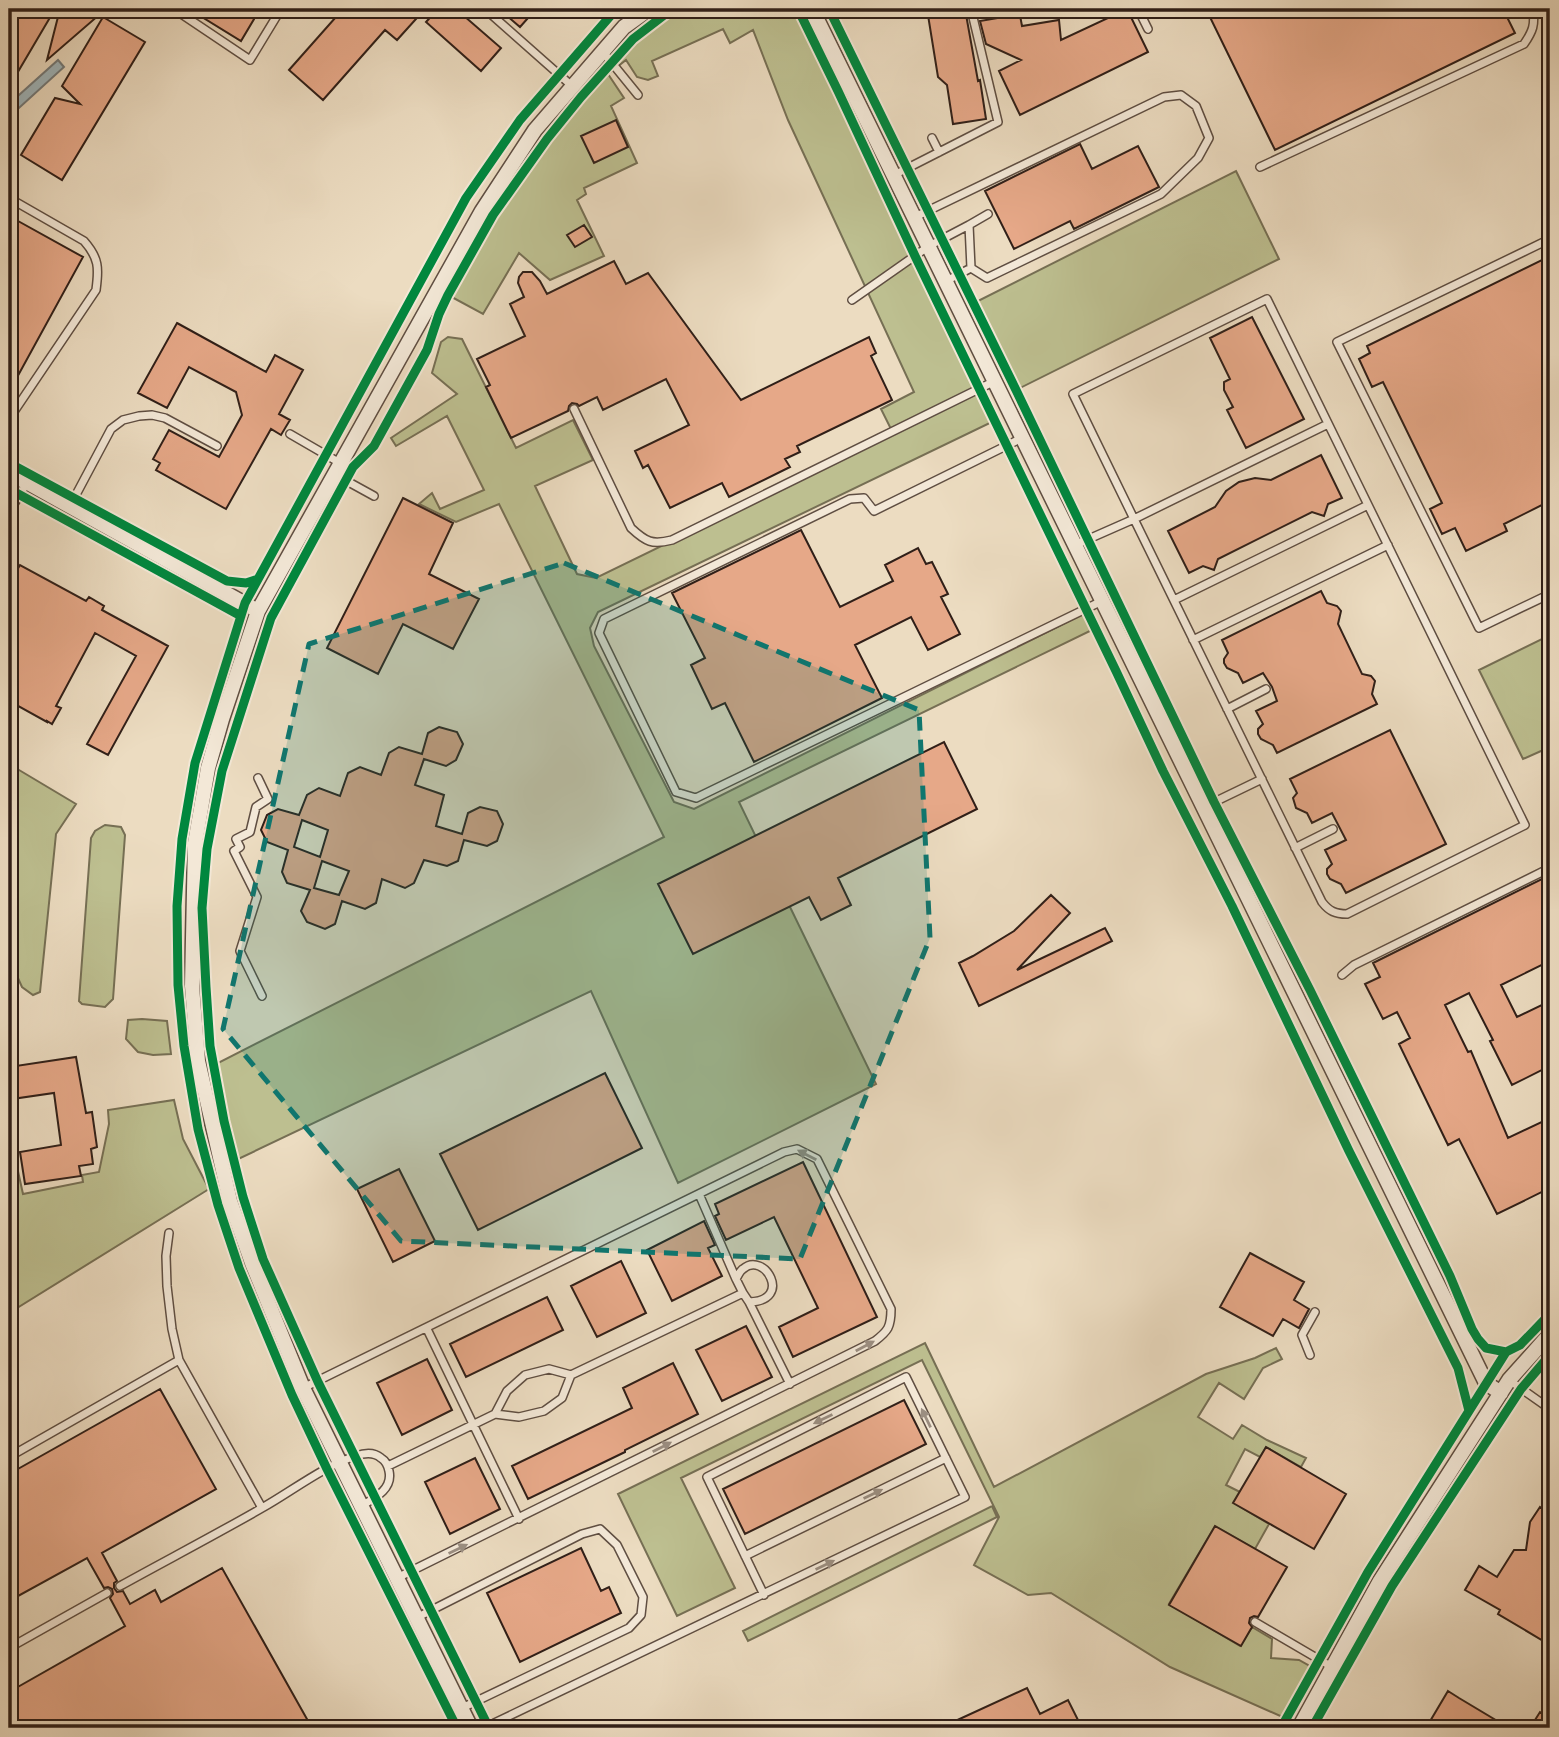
<svg xmlns="http://www.w3.org/2000/svg" width="1559" height="1737" viewBox="0 0 1559 1737" font-family="'IM FELL Double Pica',serif">
  <rect width="100%" height="100%" fill="#ecdcc1"/>
  <filter id="stains"><feTurbulence type="fractalNoise" baseFrequency=".00286" numOctaves="4"/><feColorMatrix values="0 0 0 0 .2 0 0 0 0 .09 0 0 0 0 .02 0 0 0 .5 -.17"/></filter>
  <radialGradient id="worn" r=".72"><stop offset=".6" stop-color="#630" stop-opacity="0"/><stop offset="1" stop-color="#630" stop-opacity=".3"/></radialGradient>
  <path fill="#bdbf90" stroke="#766f54" stroke-width="2" d="M672 9H798C864 146 929 284 996 420L598 612 590 628 594 646 674 802 694 809 1087 612 1096 628 739 802 876 1084 678 1183 591 991 234 1161 224 1121 214 1065 664 837 499 504 456 522 419 504 432 493 440 509 484 490 447 416 396 446 391 438 457 394 432 373 441 342 448 337 462 339 516 448 573 420 593 460 535 486 577 574 596 578 893 433 881 409 914 392 788 120 753 30 730 43 723 29 652 61 658 76 648 80 637 77 626 60 608 74 624 98 611 106 637 163 584 188 586 194 577 200 604 256 550 280 519 253 483 314 448 295 493 214 547 139 581 97 633 39Z
    M1236 171 1279 259 1016 390 974 303Z
    M1550 635V747L1523 759 1479 670Z
    M9 764 76 804 56 834 40 992 33 995 22 987 17 976 9 938Z
    M105 825 121 827 125 835 113 999 105 1007 82 1004 79 1001 91 838 95 831Z
    M142 1019 167 1021 171 1054 153 1055 138 1052 126 1039 128 1020Z
    M174 1100 183 1139 209 1189 9 1313V1153H14L23 1194 83 1182 82 1175 99 1172 109 1124 108 1110Z
    M925 1343 994 1487 1206 1374 1255 1358 1276 1348 1282 1359 1263 1368 1244 1399 1219 1383 1198 1417 1233 1439 1242 1425 1267 1440 1306 1458 1301 1467 1266 1447 1260 1457 1245 1449 1226 1485 1240 1492 1234 1503 1269 1524 1255 1549 1215 1526 1169 1604 1240 1646 1252 1627 1272 1639 1271 1658 1299 1660 1315 1669 1287 1719 1170 1667 1051 1593 1028 1595 974 1565 999 1517 922 1360 681 1478 735 1588 677 1616 618 1494Z
    M992 1506 997 1517 748 1641 743 1631Z"/>
  <path fill="#a0b8bf" stroke="#737b7c" stroke-width="2" d="M58 60 64 67 9 117V104Z"/>
  <path fill="#e6a888" stroke="#301f18" stroke-width="2" fill-rule="evenodd" d="M9 9H55L9 87Z
    M60 9H89L99 15 47 60Z
    M189 9H260L241 41Z
    M343 9H425L397 40 385 30 323 100 289 70Z
    M438 9H456L501 48 481 71 426 22Z
    M499 9H536L520 27Z
    M927 9H965L978 81 980 80 986 119 953 124 947 85 938 77Z
    M1127 9 1148 52 1020 115 999 71 1021 60 986 44 980 21 1004 17V12L1019 10 1022 26 1059 20 1061 40Z
    M1206 9H1503L1515 33 1275 150Z
    M103 17 145 42 62 180 21 155 55 98 80 104 62 86Z
    M616 120 628 147 594 163 581 136Z
    M1080 144 1092 169 1138 146 1159 187 1074 229 1070 221 1014 249 985 191Z
    M9 216 83 257 9 392Z
    M584 225 592 237 575 247 567 235Z
    M1550 256V501L1504 524 1507 531 1466 551 1455 528 1442 534 1430 509 1442 503 1383 382 1372 387 1359 359 1370 353 1367 346Z
    M614 261 626 284 648 273 741 400 869 337 876 353 871 356 892 400 797 446 800 452 785 459 790 467 729 497 722 483 670 508 648 465 643 468 635 451 689 425 666 379 603 410 597 397 579 406 577 404 572 403 569 406 568 411 511 438 486 387 490 385 477 359 525 336 510 304 524 297 518 283 519 277 523 272H532L540 281 547 294Z
    M1252 317 1304 419 1246 448 1227 410 1233 407 1224 390V382L1230 379 1210 338Z
    M177 323 266 372 275 355 303 370 279 414 290 420 281 435 271 429 226 509 156 470 160 463 153 459 169 430 219 457 242 415 236 392 189 367 167 408 138 393Z
    M1321 455 1342 498 1328 504 1324 516 1312 512 1218 559 1214 570 1203 566 1189 573 1168 531 1215 507 1226 491 1239 482 1255 478 1271 480Z
    M403 498 453 523 429 574 479 599 453 649 403 624 378 674 327 648Z
    M801 530 840 607 893 581 885 565 918 548 926 564 932 562 948 594 941 597 960 634 928 650 911 617 855 645 882 698 754 762 725 703 712 709 691 665 705 658 672 593Z
    M9 565 17 570 20 565 86 601 89 597 104 606 102 610 168 646 108 755 87 744 136 656 95 633 56 706 61 708 52 724 47 721V722L9 701Z
    M1321 591 1327 603 1337 606 1341 611 1338 624 1362 674 1371 676 1375 681 1372 694 1377 704 1277 753 1273 745 1261 739 1258 734V729L1263 724 1256 711 1277 701 1272 687 1263 673 1243 683 1238 673 1227 668 1224 663V659L1228 653 1222 640Z
    M439 727 457 732 463 744 456 760 446 766 424 759 415 785 444 795 436 826 462 834 468 813 480 807 497 811 503 824 497 841 487 846 464 840 458 861 447 866 424 860 414 883 405 888 382 879 376 903 365 909 342 901 335 924 325 929 307 922 301 911 310 890 287 883 282 872 288 850 267 842 261 830 267 815 278 809 299 815 307 795 319 788 340 796 348 773 360 767 381 775 389 753 399 747 422 754 428 733ZM302 820 328 830 320 857 294 847ZM322 861 349 871 339 895 314 888Z
    M1390 730 1446 844 1346 893 1341 884 1330 879 1327 874V869L1332 864 1325 850 1346 840 1332 813 1312 823 1307 813 1296 808 1293 798 1297 793 1290 779Z
    M944 742 977 809 838 878 851 905 821 920 809 897 693 954 658 884Z
    M1550 875V961L1501 985 1517 1017 1550 1001V1066L1512 1085 1490 1041 1493 1040 1469 993 1445 1005 1468 1052 1471 1051 1508 1138 1550 1118V1188L1497 1214 1459 1139 1448 1145 1399 1044 1410 1038 1397 1012 1383 1019 1365 984 1380 977 1373 963Z
    M1051 895 1070 913 1017 970 1105 928 1112 941 979 1006 959 963 973 956 1014 931Z
    M76 1057 86 1113 92 1112 97 1147 91 1149 93 1164 79 1166 81 1176 25 1184 20 1152 61 1145 54 1093 12 1099 9 1067Z
    M605 1073 642 1148 478 1230 440 1154Z
    M803 1162 877 1317 793 1357 779 1327 818 1308 774 1217 726 1240 715 1216 719 1214 715 1204Z
    M399 1169 435 1241 393 1262 357 1189Z
    M704 1221 715 1245 708 1248 722 1276 672 1301 647 1250Z
    M1250 1253 1304 1282 1294 1300 1309 1309 1299 1328 1283 1319 1273 1336 1220 1307Z
    M621 1261 646 1313 597 1337 571 1286Z
    M547 1297 563 1330 466 1377 450 1344Z
    M746 1326 772 1377 722 1401 696 1350Z
    M427 1359 452 1410 402 1435 377 1383Z
    M673 1363 698 1414 625 1450V1452L528 1499 512 1466 632 1408 623 1388Z
    M160 1389 216 1489 102 1553 117 1581 114 1583V1588L117 1592 123 1591 130 1604 155 1590 161 1602 222 1568 312 1728H9V1692L125 1626 110 1598 113 1594 112 1589 108 1587 104 1588 87 1558 9 1601V1474Z
    M904 1400 926 1444 745 1534 723 1489Z
    M1266 1447 1346 1494 1314 1549 1233 1503Z
    M475 1458 500 1509 450 1534 425 1482Z
    M1540 1507 1550 1515V1645L1498 1614 1500 1610 1465 1590 1479 1566 1497 1577 1514 1550H1526L1530 1522Z
    M1215 1526 1287 1567 1258 1617 1254 1616 1250 1618 1249 1623 1252 1627 1241 1646 1169 1605Z
    M581 1548 601 1591 609 1587 621 1613 520 1662 487 1593Z
    M1027 1688 1040 1714 1068 1700 1082 1728H940Z
    M1448 1691 1459 1698 1509 1728H1426Z
    M1540 1712 1550 1718V1728H1530Z"/>
  <g fill="none" stroke-linecap="round" stroke-linejoin="round">
    <g stroke="#5f4e42" stroke-width="10">
      <path id="lane" d="M174 9 250 60 281 9
        M485 9 572 86
        M1138 9 1148 29
        M603 52 638 95
        M932 138 939 152
        M1260 167 1524 44C1533 31 1535 25 1533 9
        M894 175 998 122 971 9
        M9 198 84 241C99 258 99 268 96 290L9 419
        M969 225 988 214
        M1550 239 1337 342 1479 628 1550 594
        M946 281 971 268
        M852 300 929 246 969 225 971 268 987 278 1161 194 1198 158 1209 138 1196 106 1181 95 1164 97 915 217
        M574 409 631 528C646 542 652 545 672 540L995 381
        M290 434 340 463
        M1022 438 874 511 864 498 850 499 604 619 599 633 676 792 696 798 1102 601
        M334 474 374 496
        M70 506 111 429 123 420 139 416 152 415 165 418 217 446
        M9 512 27 483
        M1075 545 1134 519 1073 394 1267 299 1525 825 1347 914C1335 914 1329 911 1322 902L1134 519 1328 424
        M1174 600 1368 505
        M1193 640 1388 545
        M1227 709 1266 689
        M258 778 268 799 256 807 250 832 236 839 240 847 234 851 257 897 240 951 262 996
        M1204 807 1262 779
        M1295 848 1333 829
        M1342 975 1354 965 1550 868
        M699 1194 736 1279
        M169 1233 166 1256 167 1286 172 1329 179 1360 262 1508
        M749 1302 790 1384
        M427 1329 519 1519
        M1310 1355 1302 1335 1315 1312
        M1509 1380 1550 1409
        M303 1388 784 1152 797 1149 817 1159 891 1309C891 1327 888 1331 875 1341L397 1578
        M495 1414 519 1417 544 1411 562 1398 571 1375 743 1293 749 1302C794 1301 764 1250 743 1269 741 1270 737 1277 736 1279L743 1293
        M9 1457 179 1360
        M388 1466 495 1414 507 1391 525 1375 549 1369 571 1375
        M745 1556 946 1458
        M120 1586C167 1560 215 1535 262 1508 289 1493 327 1464 356 1456 364 1453 374 1452 381 1458 386 1461 388 1466 389 1471 393 1489 375 1498 361 1506
        M416 1618 582 1534 600 1529 617 1545 643 1597 641 1615 629 1628 462 1708
        M1255 1622 1332 1667
        M9 1648 107 1593
        M484 1728 965 1497 906 1377 707 1477 764 1595"/>
    </g>
    <g stroke="#5f4e42" stroke-width="17">
      <path id="street" d="M812 9 1486 1383 1501 1393
        M9 474 28 483 258 611
        M471 1728 303 1388 252 1263 230 1201 198 1061 192 986 195 843 208 768 222 719 258 611 482 211 535 130 624 27 649 9
        M1299 1728 1380 1581 1509 1380 1550 1334"/>
    </g>
    <use href="#lane" stroke="#f3e8d7" stroke-width="7"/>
    <use href="#street" stroke="#f3e8d7" stroke-width="14"/>
    <g stroke="#f3e8d7" stroke-width="13">
      <path id="cycleway" d="M798 9 838 91 915 256 1116 671 1163 771 1232 906 1349 1151 1458 1368 1469 1411
        M829 9 1016 390 1214 802 1310 990 1450 1276 1472 1329 1478 1339 1486 1348 1506 1352
        M9 463 227 581 246 583 258 579
        M9 489 241 616
        M457 1728 327 1469 292 1395 239 1268 218 1205 198 1129 184 1046 178 985 177 906 182 839 195 763 245 603 466 198 520 120 612 14 620 9
        M489 1728 318 1382 263 1259 243 1197 224 1121 210 1046 206 987 202 908 207 849 222 771 271 618 353 467 374 446 427 350 439 314 448 295 493 215 547 139 581 97 633 39 672 9
        M1281 1728 1368 1572 1506 1352 1520 1345 1550 1314
        M1312 1728 1392 1586 1521 1389 1550 1355"/>
    </g>
    <use href="#cycleway" stroke="#00873e" stroke-width="9"/>
  </g>
  <defs><path id="oneway-solid" d="M-6-.8H1V-3.2L6.5 0L1 3.2V.8H-6Z" transform="scale(1.75)"/></defs>
  <g fill="#9b8e81">
    <use href="#oneway-solid" transform="translate(807 1155) rotate(-153)"/>
    <use href="#oneway-solid" transform="translate(865 1346) rotate(-28)"/>
    <use href="#oneway-solid" transform="translate(926 1418) rotate(-116)"/>
    <use href="#oneway-solid" transform="translate(823 1419) rotate(154)"/>
    <use href="#oneway-solid" transform="translate(662 1447) rotate(-27)"/>
    <use href="#oneway-solid" transform="translate(873 1494) rotate(-26)"/>
    <use href="#oneway-solid" transform="translate(458 1549) rotate(-26)"/>
    <use href="#oneway-solid" transform="translate(825 1565) rotate(-26)"/>
  </g>
  <path fill="#0f766e" fill-opacity="0.2" stroke="#0f766e" stroke-width="5" stroke-dasharray="14 9" stroke-linejoin="round" d="M564 563 919 710 930 938 800 1259 401 1241 223 1029 309 644Z"/>
  <rect width="1559" height="1737" fill="none" stroke="#ecdcc1" stroke-width="35"/>
  <rect x="10" y="10" width="1538" height="1716" fill="none" stroke="#301f18" stroke-width="3.5"/>
  <rect x="18" y="18" width="1524" height="1702" fill="none" stroke="#301f18" stroke-width="2"/>
  <rect width="100%" height="100%" filter="url(#stains)"/>
  <rect width="100%" height="100%" fill="url(#worn)"/>
</svg>
